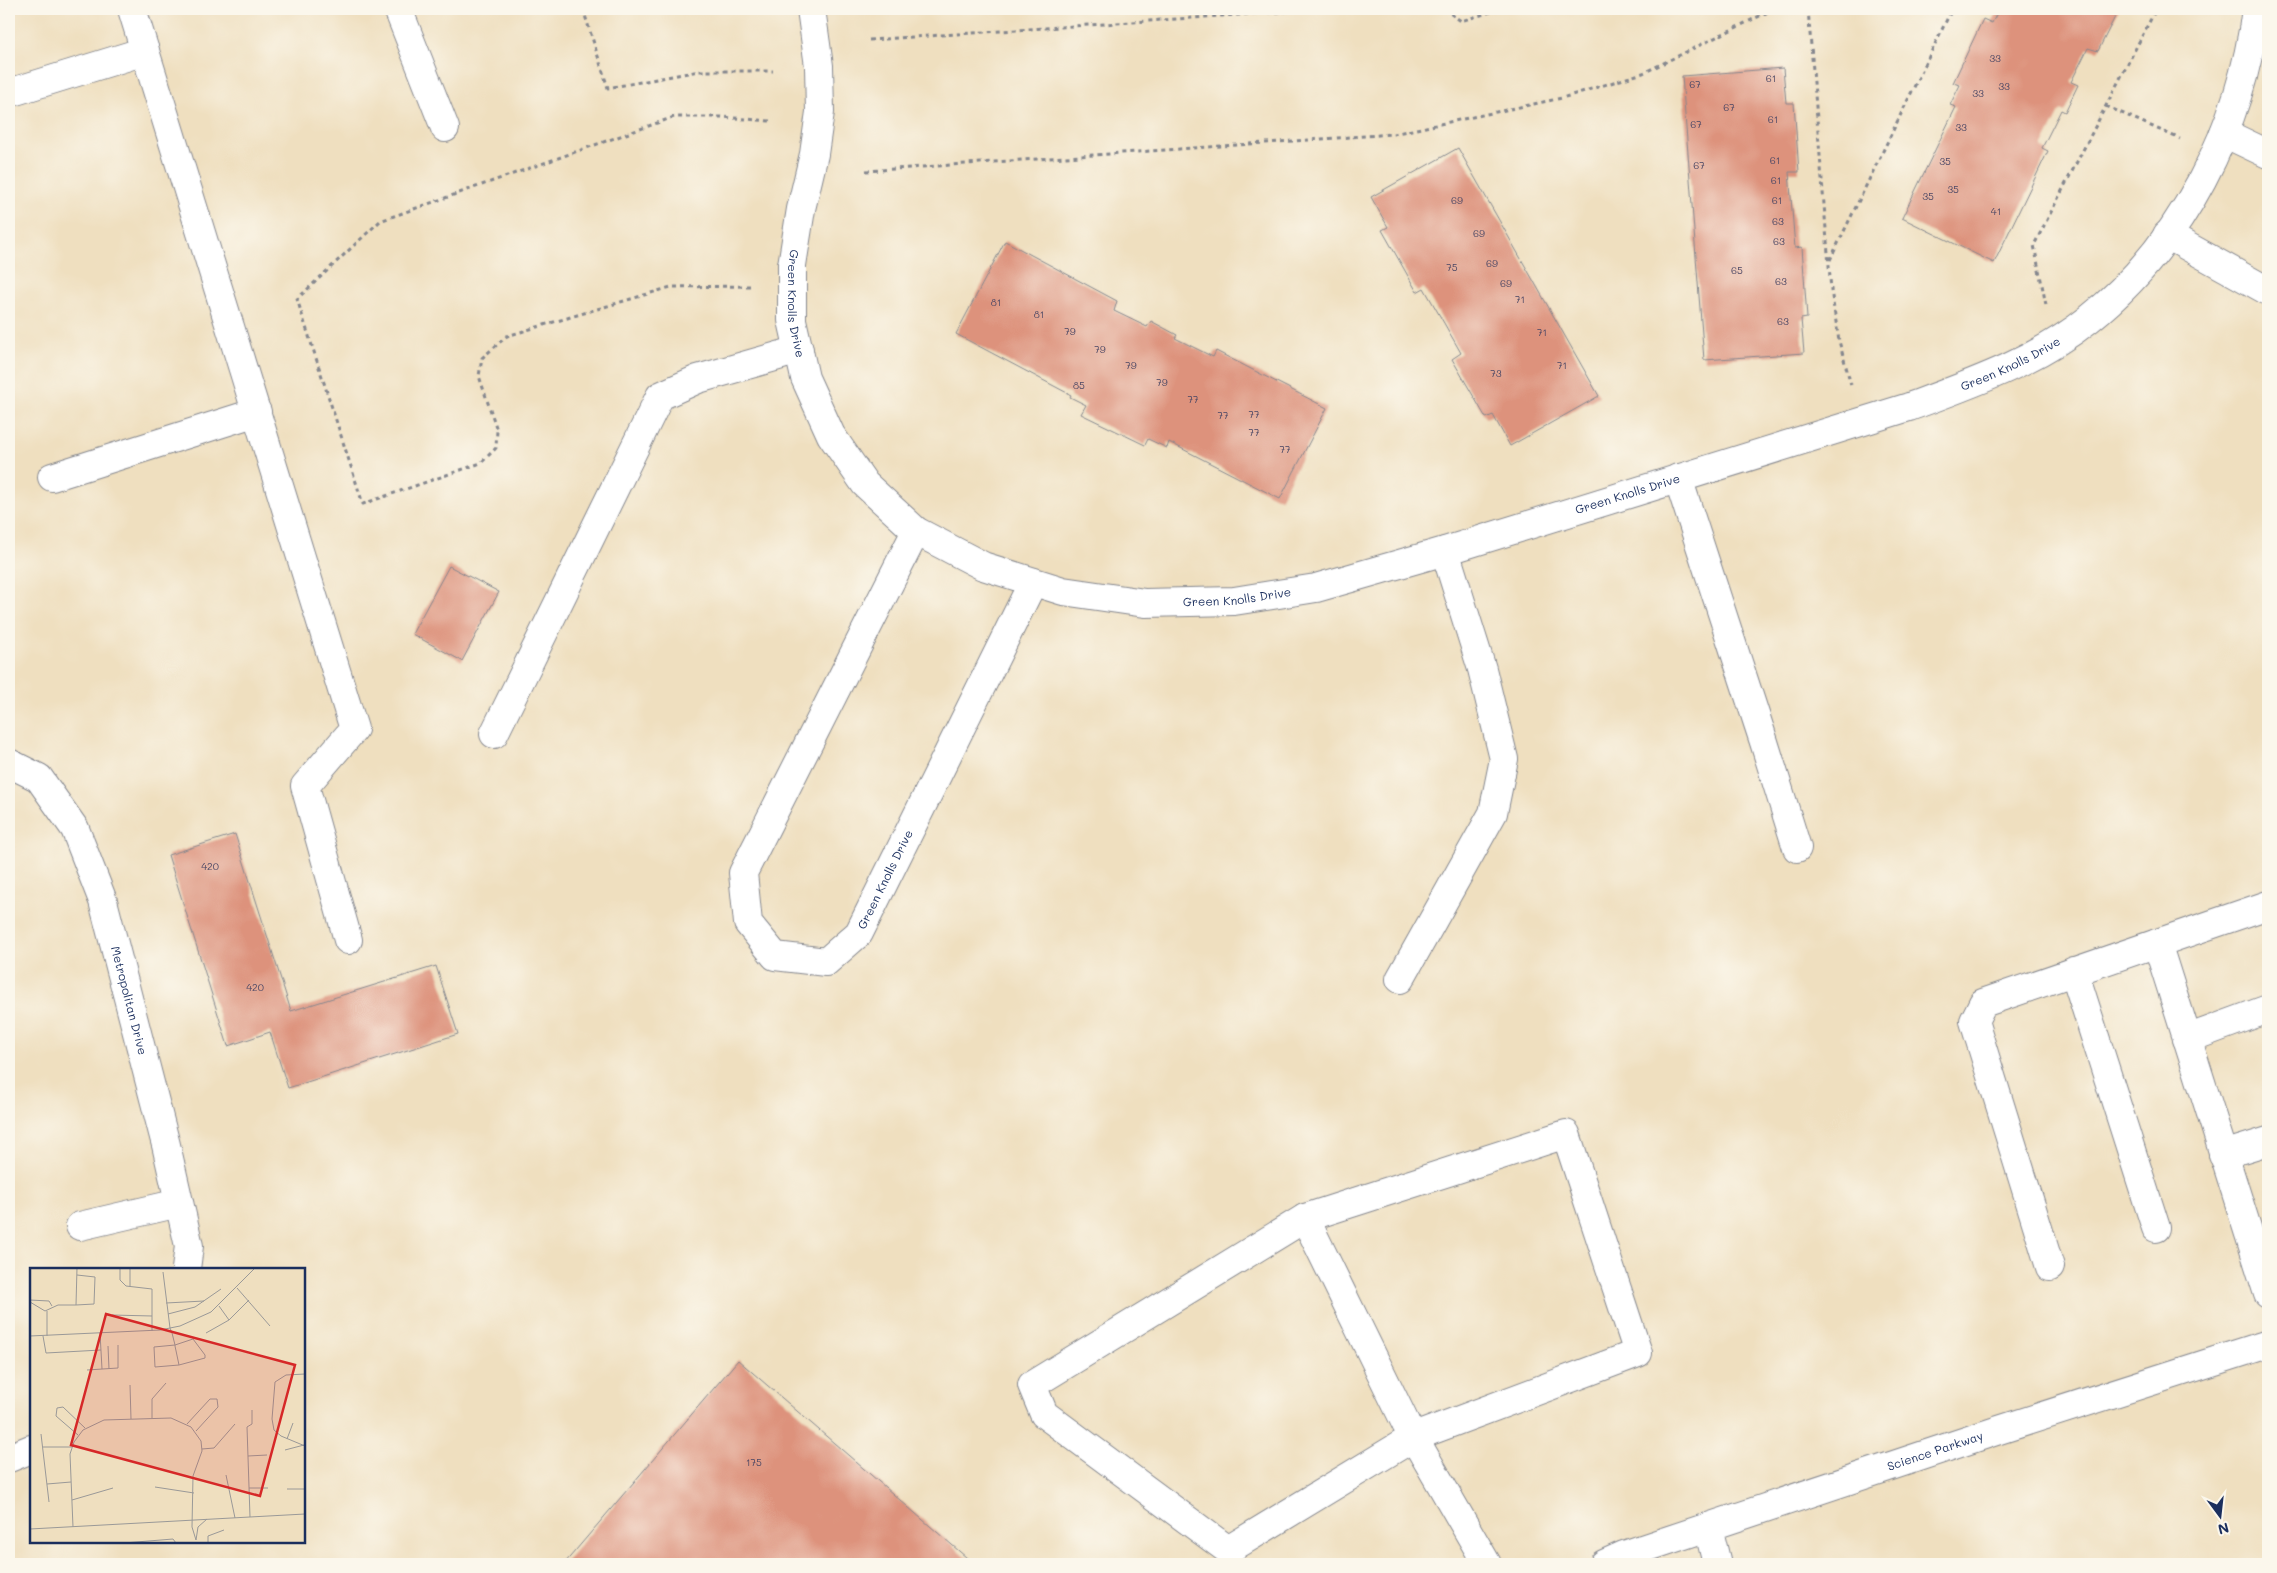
<svg xmlns="http://www.w3.org/2000/svg" width="2277" height="1573" viewBox="0 0 2277 1573" font-family="Mali,sans-serif">
  <rect width="100%" height="100%" fill="#fbf7ec"/>
  <filter id="ink" filterUnits="userSpaceOnUse"><feTurbulence type="fractalNoise" baseFrequency=".02" numOctaves="2"/><feDisplacementMap in="SourceGraphic" scale="10" xChannelSelector="R" yChannelSelector="G"/><feConvolveMatrix kernelMatrix="1 2 1 2 8 2 1 2 1" color-interpolation-filters="sRGB"/></filter>
  <filter id="wash" filterUnits="userSpaceOnUse"><feTurbulence type="fractalNoise" baseFrequency=".0096" numOctaves="4" result="noise"/><feDisplacementMap in="SourceGraphic" scale="20" xChannelSelector="R" yChannelSelector="G"/><feGaussianBlur stdDeviation="1.12" result="paint"/><feColorMatrix in="noise" values="0 0 0 0 0 0 0 0 0 0 0 0 0 0 0 0 0 1.4 0 .05"/><feComposite in="paint" operator="in"/></filter>
  <g filter="url(#wash)">
    <rect width="100%" height="100%" fill="#efdfbf"/>
    <g id="blocks">
      <path fill="#dd927b" d="M1999 9H2119L2098 51 2088 48 2071 82 2078 85 2065 112 2061 110 2042 148 2048 151 1994 263 1902 218 1956 107 1950 105 1960 85 1953 83 1983 19 1992 23Z
        M1783 68 1786 103H1794L1799 172H1789L1795 248 1802 247 1807 318 1801 319 1804 353 1704 360 1682 76Z
        M1458 148 1599 396 1510 446 1493 415 1486 418 1452 359 1461 353 1424 288 1417 292 1382 230 1388 227 1371 197Z
        M1005 241 1117 301 1114 311 1147 327 1151 321 1177 335 1175 338 1213 357 1216 351 1327 408 1280 499 1169 442 1167 448 1148 439 1145 445 1081 414 1086 405 1070 397 1071 395 956 334Z
        M449 566 499 592 462 661 412 634Z
        M235 834 291 1011 436 966 458 1034 288 1088 270 1032 228 1046 168 855Z
        M738 1360 974 1564H564Z"/>
    </g>
  </g>
  <g filter="url(#ink)">
    <use href="#blocks" fill-opacity="0" stroke="#85878e" stroke-width="1"/>
    <g fill="none" stroke-linecap="round" stroke-linejoin="round">
      <g stroke="#85878e" stroke-width="30">
        <g id="minor">
          <path d="M132 9 354 729 305 786 348 940"/>
          <path d="M398 9 445 128"/>
          <path id="s1" d="M811 9 819 66 820 112 814 154 801 209 792 265V320L805 378 831 435 865 484 916 531 983 566 1063 591 1145 603 1234 601 1316 588 1445 551 1909 407C1971 384 2037 361 2089 319 2182 245 2242 125 2256 9"/>
          <path d="M9 93 145 51"/>
          <path d="M2224 133 2268 154"/>
          <path d="M2167 235 2268 291"/>
          <path d="M52 477 257 412"/>
          <path d="M1678 478 1764 742 1797 848"/>
          <path id="s2" d="M916 531 743 873 748 923 775 956 826 962 859 933 1033 582"/>
          <path d="M494 734 660 396 698 379 799 350"/>
          <path id="s3" d="M9 763 39 778 75 829 103 901 166 1145 189 1246 186 1269"/>
          <path d="M2157 943 2268 1294"/>
          <path d="M2074 971 2156 1228"/>
          <path d="M1400 979 1493 813 1504 759 1482 669 1445 551"/>
          <path d="M2187 1039 2268 1009"/>
          <path d="M1566 1134 1638 1353 1414 1437 1228 1550 1044 1414 1032 1385 1305 1218Z"/>
          <path d="M2223 1155 2268 1141"/>
          <path d="M1305 1218 1406 1424 1487 1564"/>
          <path d="M80 1226 179 1203"/>
          <path d="M2050 1267 1974 1021 1983 1003 2268 905"/>
          <path d="M9 1458 31 1449"/>
          <path d="M1708 1527 1717 1564"/>
          <path id="s4" d="M1604 1564 1624 1555 1999 1430 2268 1344"/>
        </g>
      </g>
      <path stroke="#85878e" stroke-width="3" stroke-dasharray="4 4" stroke-linecap="butt" d="M583 9 608 88 699 71H773
        M1444 9 1461 21 1501 9
        M1808 9 1831 290 1839 341 1851 385
        M869 40 1323 9
        M2106 106 2180 139
        M866 171 1393 134 1562 98 1643 73 1774 9
        M1830 260 1952 9
        M750 286 671 287 507 336 482 358 479 376 497 430 496 448 481 463 363 504 297 299 380 221 674 117H722L770 121
        M2046 305 2034 245 2156 9"/>
      <use href="#minor" stroke="#fff" stroke-width="28"/>
    </g>
  </g>
  <g text-anchor="middle" stroke-width="4" stroke-linejoin="round" paint-order="stroke">
    <g font-size="10" fill="#4c4865">
      <text x="1995" y="62">33</text>
      <text x="1771" y="82">61</text>
      <text x="1695" y="88">67</text>
      <text x="2004" y="90">33</text>
      <text x="1978" y="97">33</text>
      <text x="1729" y="111">67</text>
      <text x="1773" y="123">61</text>
      <text x="1696" y="128">67</text>
      <text x="1961" y="131">33</text>
      <text x="1775" y="164">61</text>
      <text x="1945" y="165">35</text>
      <text x="1699" y="169">67</text>
      <text x="1776" y="184">61</text>
      <text x="1953" y="193">35</text>
      <text x="1928" y="200">35</text>
      <text x="1457" y="204">69</text>
      <text x="1777" y="204">61</text>
      <text x="1996" y="215">41</text>
      <text x="1778" y="225">63</text>
      <text x="1479" y="237">69</text>
      <text x="1779" y="245">63</text>
      <text x="1492" y="267">69</text>
      <text x="1452" y="271">75</text>
      <text x="1737" y="274">65</text>
      <text x="1781" y="285">63</text>
      <text x="1506" y="287">69</text>
      <text x="1520" y="303">71</text>
      <text x="996" y="306">81</text>
      <text x="1039" y="318">81</text>
      <text x="1783" y="325">63</text>
      <text x="1070" y="335">79</text>
      <text x="1542" y="336">71</text>
      <text x="1100" y="353">79</text>
      <text x="1131" y="369">79</text>
      <text x="1562" y="369">71</text>
      <text x="1496" y="377">73</text>
      <text x="1162" y="386">79</text>
      <text x="1079" y="389">85</text>
      <text x="1193" y="403">77</text>
      <text x="1254" y="418">77</text>
      <text x="1223" y="419">77</text>
      <text x="1254" y="436">77</text>
      <text x="1285" y="453">77</text>
      <text x="210" y="870">420</text>
      <text x="255" y="991">420</text>
      <text x="754" y="1466">175</text>
    </g>
    <g font-size="12" fill="#1b2f5e" stroke="#fbf7ec">
      <text dy="4" stroke="none"><textPath href="#s1" startOffset="298">Green Knolls Drive</textPath></text>
      <text dy="4" stroke="none"><textPath href="#s1" startOffset="1710">Green Knolls Drive</textPath></text>
      <text dy="4" stroke="none"><textPath href="#s1" startOffset="1305">Green Knolls Drive</textPath></text>
      <text dy="4" stroke="none"><textPath href="#s1" startOffset="900">Green Knolls Drive</textPath></text>
      <text dy="4" stroke="none"><textPath href="#s2" startOffset="631">Green Knolls Drive</textPath></text>
      <text dy="4" stroke="none"><textPath href="#s3" startOffset="276">Metropolitan Drive</textPath></text>
      <text dy="4" stroke="none"><textPath href="#s4" startOffset="350">Science Parkway</textPath></text>
    </g>
  </g>
  <g transform="translate(30 1268)">
    <rect width="275" height="275" fill="#efdfbf"/>
    <path fill="none" stroke="#9a9998" stroke-width="1" d="M90 0V12L96 18 122 21V63M133 4 140 60 142 65 145 77V78L149 97 125 99 124 79 145 77 163 71 175 87V90L149 97M100 19V0M207 20 240 58M0 32 19 33 22 38M0 34 15 43 28 37H46L47 0M136 35 174 33M46 37 64 36 65 9 47 7M189 38 199 52M138 46 165 39 191 21M82 47 122 48M70 65 72 101M176 65 199 52 219 32M0 68 130 62 150 58 181 44 225 0M13 68 16 85 71 82M17 68V43M78 78 79 101M57 102 88 100V77M275 106 256 107 245 114 242 151 244 162 251 168 275 178M100 117 101 151M122 150V131L136 115M157 156 180 131H187L188 139 166 163M11 166 19 234M48 167 26 148 27 140 33 139 55 160M257 171 263 155M13 179H42M172 181 184 180 205 156M255 182 274 177M218 188 237 187M196 207 205 250M17 216 41 214M125 219 164 225M219 220H238M257 221H275M42 232 83 220M220 249 217 159 222 156V142M43 259 40 186 44 174 53 162 74 152 141 150 161 159 171 173 172 183 163 208 162 259 166 272M0 261 275 246M166 272 168 259 177 251M94 275 143 271 146 275M178 275V268L194 262"/>
    <path fill="#d62828" fill-opacity="0.15" stroke="#d62828" stroke-width="2.5" d="M76 46 265 97 230 228 41 177Z"/>
    <rect width="275" height="275" fill="none" stroke="#1b2f5e" stroke-width="2.5"/>
  </g>
  <rect width="2277" height="1573" fill="none" stroke="#fbf7ec" stroke-width="30"/>
  <g transform="translate(2220 1516) rotate(165)" stroke="#fbf7ec" stroke-width="4" paint-order="stroke">
  <path d="M0-4L9 19L0 12L-9 19Z" fill="#1b2f5e"/>
  <text y="-8" font-size="14" font-weight="bold" text-anchor="middle" fill="#1b2f5e">N</text>
  </g>
</svg>
